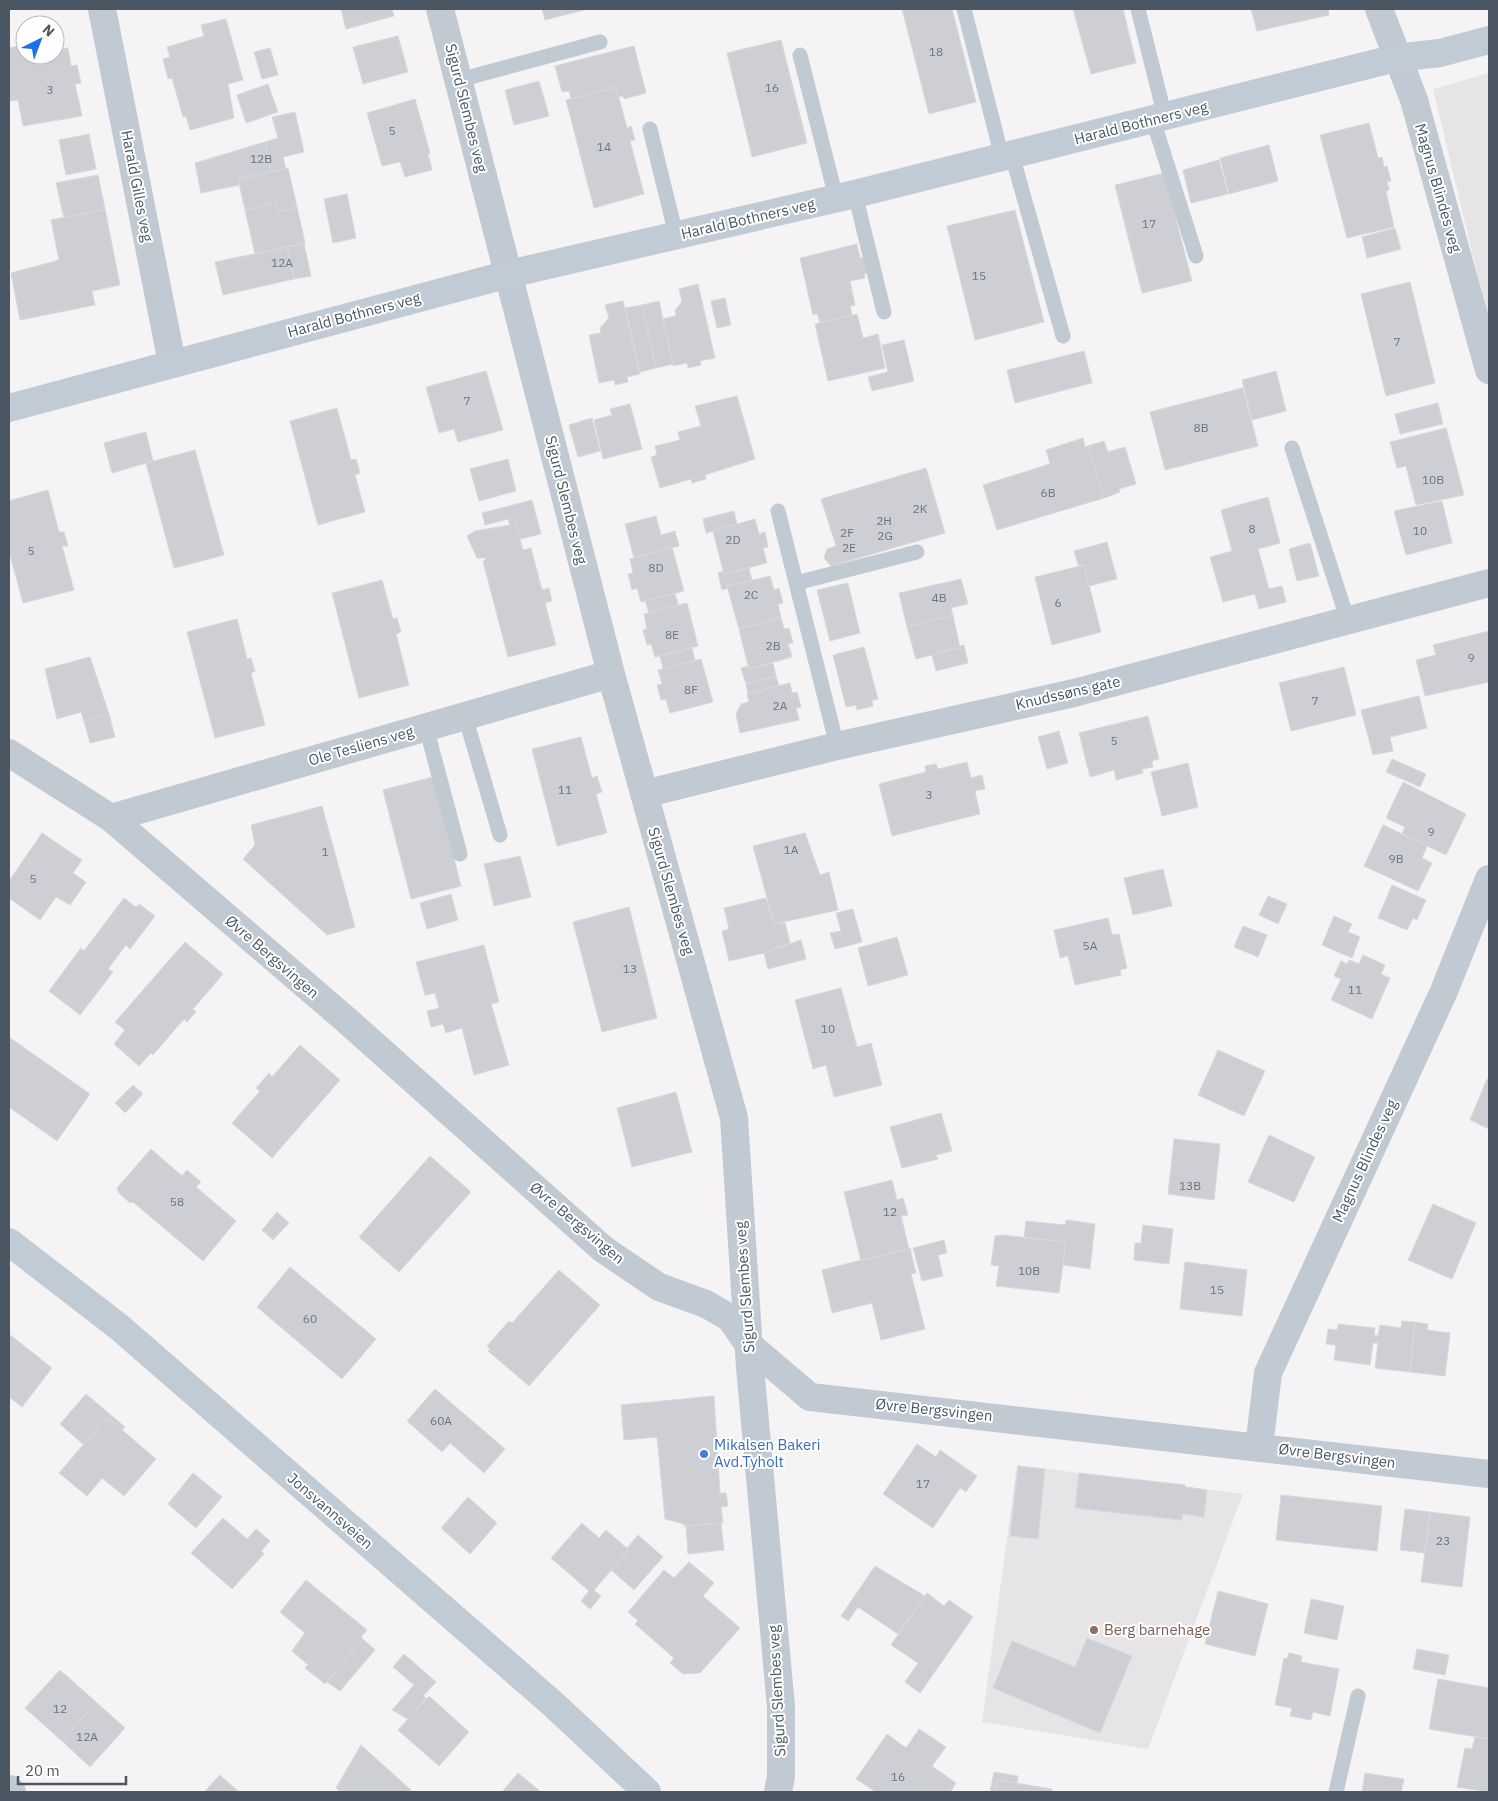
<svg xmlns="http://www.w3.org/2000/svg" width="1498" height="1801" viewBox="0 0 1498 1801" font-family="'IBM Plex Sans',sans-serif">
  <rect width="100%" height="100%" fill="#f5f3f3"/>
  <path fill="#e6e4e5" d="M1489 73V323L1433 89Z
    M1017 1465 1243 1494 1148 1749 982 1722Z"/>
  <path fill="#cdcfd5" stroke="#d7d9de" d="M341 9H392L394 16 346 29Z
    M542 9H588L545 20Z
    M902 9H952L976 102 929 114Z
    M1073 9H1123L1136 63 1091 74Z
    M1251 9H1328L1329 15 1257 31Z
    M226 19 243 80 228 84 234 118 190 130 186 116 183 117 172 78 168 79 163 59 170 57 167 47 204 36 201 25Z
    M398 36 408 72 363 84 353 47Z
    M781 40 807 143 752 157 727 53Z
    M25 45V55H55V50L68 48 71 66 77 65 81 83 75 84 82 116 23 126 18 100 10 101 9 95V48Z
    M634 46 646 93 624 99 623 96 619 97 616 87 571 99 569 91 562 92 555 66Z
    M270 48 278 75 262 79 254 52Z
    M539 81 549 116 514 125 505 90Z
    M268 84 278 112 246 123 237 95Z
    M616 87 627 128 631 126 635 140 630 141 644 194 594 208 566 100Z
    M415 99 430 153 428 154 432 170 405 177 400 162 382 166 367 113Z
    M295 112 304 152 283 157 286 169 271 172 265 142 278 138 272 117Z
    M1369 123 1378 158 1382 157 1384 167 1387 166 1391 181H1387L1389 190 1386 191 1394 227 1347 238 1320 135Z
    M89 134 96 169 66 175 59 140Z
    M265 142 271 172 238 179 239 185 201 193 195 163Z
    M1269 145 1278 181 1229 194 1220 158Z
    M1219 160 1228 194 1191 203 1183 170Z
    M288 168 297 207 278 212 275 203 245 210 238 179Z
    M1164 173 1192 281 1142 293 1115 185Z
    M98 175 105 209 64 218 56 183Z
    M347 194 356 238 333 243 324 199Z
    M275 203 278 212 297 207 305 243 255 254 245 210Z
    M105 209 120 285 92 291 95 305 20 320 11 273 59 260 51 220Z
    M1015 210 1044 322 975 340 947 226Z
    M1395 228 1401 249 1367 258 1362 237Z
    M304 244 311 276 294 279 287 247Z
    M857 244 860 258 867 256 870 272 864 274 865 278 850 281 855 305 850 306 852 315 820 323 817 313 813 315 800 258Z
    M287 247 294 279 223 295 215 262Z
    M1410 282 1435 383 1386 396 1361 294Z
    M698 284 715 358 700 361 701 365 688 368 687 363 673 366 663 319 676 316 675 310 682 302 679 289Z
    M725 298 731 325 717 328 711 301Z
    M623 301 640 374 627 377 628 382 615 385 614 380 599 383 589 335 601 333 600 328 609 318 605 305Z
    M659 301 673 364 656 368 642 305Z
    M642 305 656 368 640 372 625 308Z
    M857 314 863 338 878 334 885 368 828 381 815 324Z
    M904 340 914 381 872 391 868 377 888 372 882 345Z
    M1084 351 1092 383 1015 403 1007 370Z
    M486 371 503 430 458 442 454 429 439 433 426 387Z
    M1276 371 1286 411 1252 420 1242 380Z
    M1243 388 1258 446 1165 470 1150 412Z
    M737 396 755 459 705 475 706 479 692 483 691 479 660 488 651 457 657 455 655 446 680 440 678 432 701 426 695 406Z
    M1438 403 1443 424 1400 434 1395 414Z
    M630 404 642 449 603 459 594 420 612 415 610 409Z
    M337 408 351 460 356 459 360 473 355 475 365 512 318 525 290 421Z
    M592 418 600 451 578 457 569 425Z
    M1446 428 1464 495 1416 505 1406 466 1397 468 1390 442Z
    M146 432 153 461 112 473 104 443Z
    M1083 438 1085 447 1088 446 1104 498 997 530 983 485 1050 464 1046 450Z
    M1104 441 1108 452 1125 447 1136 484 1119 489 1120 492 1104 498 1088 446Z
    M195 450 224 555 174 568 146 463Z
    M508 459 516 491 479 501 470 469Z
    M926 468 945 533 831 566 824 558 827 549 836 546 821 499Z
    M48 490 59 532H64L68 546H62L74 590 23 603 9 551V501Z
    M1268 497 1280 543 1258 549 1269 589 1282 586 1286 602 1259 609 1255 594 1223 602 1210 557 1232 551 1221 510Z
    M532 500 541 534 520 539 516 524 510 525 508 519 485 525 482 513Z
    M1442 501 1452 543 1406 555 1394 511Z
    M734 511 737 524 706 533 703 519Z
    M656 516 661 535 675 531 679 546 634 558 625 524Z
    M755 519 759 534 765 532 768 547 763 548 767 563 724 574 713 531Z
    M516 524 523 550 531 548 542 590 549 588 552 601 545 603 556 645 508 657 483 561 486 560 485 558H477L467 536 475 531Z
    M1107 542 1117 579 1089 586 1084 565H1078L1074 551Z
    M1310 543 1319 576 1297 581 1289 549Z
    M672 547 684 591 641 602 637 588 632 590 628 574 633 573 630 559Z
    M1084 565 1101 632 1052 645 1035 577Z
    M749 568 752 580 727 586 728 588 722 590 718 573 724 571V574Z
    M770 576 774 590 779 588 783 603 778 604 781 618 739 629 727 586Z
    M961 579 968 604 951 608 953 615 907 627 899 593Z
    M382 580 393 619 397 618 401 632 396 634 409 685 359 698 332 593Z
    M848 583 860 633 830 641 817 590Z
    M675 593 678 605 649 613 645 601Z
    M687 603 698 646 655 657 651 644 647 645 643 630 647 629 644 614Z
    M953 615 960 648 916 659 907 627Z
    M781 618 784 629 789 628 793 643 788 644 792 657 749 669 739 629Z
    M237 619 247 659 251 658 255 671 251 673 265 725 215 738 187 632Z
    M1489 631V682L1425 696 1416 660 1436 655 1433 645Z
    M964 645 968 663 936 671 932 655Z
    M864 647 878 699 872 700 873 706 857 710 856 705 846 707 833 655Z
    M692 648 695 660 663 669 660 656Z
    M90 657 109 714 84 721 81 712 57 719 45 669Z
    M701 659 713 702 670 713 666 699 661 700 657 685 662 684 658 670Z
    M773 663 776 676 746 684 741 668 748 666 749 669Z
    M1344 667 1356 715 1291 731 1279 683Z
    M776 676 779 686 748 694 746 684Z
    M790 683 792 693 797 692 801 707 796 708 799 720 740 733 736 714 741 704 749 702 747 694Z
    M1419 696 1427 728 1390 737 1393 751 1373 755 1361 710Z
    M109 714 115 737 90 743 84 721Z
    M1148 716 1159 759 1152 761 1153 767 1142 769 1143 773 1116 780 1114 770 1090 777 1079 733Z
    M1059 731 1068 763 1047 769 1038 737Z
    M581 737 592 778 597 776 602 792 596 794 607 833 557 846 532 749Z
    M1392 759 1426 774 1420 787 1386 772Z
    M967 762 971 778 982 775 985 789 975 791 980 814 892 836 879 784 926 772 925 766 936 764 938 769Z
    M1188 763 1198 807 1162 816 1151 772Z
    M433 777 461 886 411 899 383 790Z
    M1403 782 1466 814 1446 855 1402 834 1405 827 1386 818Z
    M322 806 355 927 327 935 243 859 255 845 251 825Z
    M1383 825 1427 846 1422 858 1432 863 1418 891 1364 866Z
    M42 833 82 860 73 873 86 882 70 905 56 897 40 920 9 898V881Z
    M805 833 820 875 829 872 838 910 774 924 753 846Z
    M520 856 531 897 494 906 484 864Z
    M1163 869 1172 906 1133 915 1124 878Z
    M1392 885 1426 900 1417 920 1413 918 1407 930 1378 918Z
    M451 894 458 920 427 929 420 903Z
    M1268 896 1287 904 1278 924 1259 915Z
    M124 898 136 907 139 904 155 916 130 949 126 945 108 969 113 972 80 1015 49 991 81 948 84 951Z
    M766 898 774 924 785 923 790 943 764 953 729 961 722 931 729 929 724 908Z
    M629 907 657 1018 602 1032 573 922Z
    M853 909 862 942 835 949 830 933 841 931 836 913Z
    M1334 916 1352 924 1348 932 1360 937 1352 958 1322 945Z
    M1108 918 1112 935 1119 934 1127 968 1120 970 1121 975 1075 985 1068 956 1060 958 1054 930Z
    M1243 926 1267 935 1258 957 1234 947Z
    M897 937 908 975 868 986 858 948Z
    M801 940 806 959 768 969 764 953Z
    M185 942 223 974 193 1009 196 1012 187 1022 184 1019 153 1055 151 1053 139 1066 114 1044 125 1030 115 1022Z
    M484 945 499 1002 491 1004 509 1065 474 1075 462 1028 446 1033 443 1024 431 1027 427 1011 439 1008 435 993 425 995 416 962Z
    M1363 955 1385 965 1381 974 1390 978 1372 1019 1331 1000 1341 979 1334 976 1341 961 1347 964 1349 960 1359 964Z
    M841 988 857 1047 871 1043 882 1085 834 1097 826 1065 813 1069 795 1000Z
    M9 1037 90 1094 57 1141 9 1107Z
    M300 1045 340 1080 272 1158 232 1123 260 1091 256 1088 269 1073 272 1077Z
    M1218 1050 1265 1071 1244 1116 1198 1095Z
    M1487 1079 1489 1080V1129L1470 1120Z
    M133 1085 143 1094 125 1113 115 1103Z
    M676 1092 692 1152 632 1167 617 1108Z
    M941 1113 952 1151 936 1155 938 1159 902 1168 890 1127Z
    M1269 1135 1315 1157 1294 1202 1248 1182Z
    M1174 1139 1220 1144 1214 1200 1168 1194Z
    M151 1149 182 1176 187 1170 201 1182 196 1187 236 1221 203 1261 133 1202 130 1203 119 1193 117 1188Z
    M430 1156 471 1192 399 1272 359 1237Z
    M892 1180 897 1200 903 1198 908 1215 901 1216 909 1249 861 1261 844 1192Z
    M1433 1204 1476 1223 1452 1279 1408 1260Z
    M277 1212 289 1223 273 1240 262 1230Z
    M1066 1220 1095 1224 1090 1269 1063 1265 1066 1242 1024 1238 1026 1221 1065 1225Z
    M1143 1225 1173 1229 1169 1264 1134 1260 1135 1243H1141Z
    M1002 1235 1066 1242 1059 1293 996 1286 999 1266 991 1265 995 1236Z
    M944 1240 947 1253 938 1255 943 1276 922 1281 913 1248Z
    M910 1248 916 1273 911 1274 925 1329 881 1340 872 1303 832 1313 822 1270Z
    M1185 1262 1247 1270 1242 1316 1180 1309Z
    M290 1267 376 1339 342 1379 257 1307Z
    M559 1270 600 1305 529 1386 488 1351 490 1349 487 1346 509 1321 512 1323Z
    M1402 1321 1415 1322 1410 1372 1375 1368 1378 1343H1373L1370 1365 1334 1360 1336 1345 1326 1344 1328 1329 1337 1330 1338 1324 1375 1328 1374 1335 1378 1336 1380 1325 1401 1328Z
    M1415 1322 1428 1324 1427 1330 1450 1333 1445 1376 1410 1372Z
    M9 1334 52 1368 22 1407 9 1397Z
    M435 1389 505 1449 484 1473 450 1443 442 1452 407 1421Z
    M86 1394 125 1427 122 1430 107 1417 84 1445 60 1424Z
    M714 1396 720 1493H726L728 1506 721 1507 723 1523 684 1526V1524L665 1519 657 1437 624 1440 621 1405Z
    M107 1417 156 1459 124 1496 102 1478 87 1496 59 1473Z
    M917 1444 936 1457 940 1450 977 1476 966 1492 960 1488 933 1528 883 1494Z
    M1018 1466 1045 1469 1038 1539 1010 1536Z
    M193 1473 222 1497 196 1528 168 1504Z
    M1079 1473 1185 1485V1487L1207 1490 1204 1517 1182 1514V1520L1075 1508Z
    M1281 1495 1382 1506 1377 1551 1276 1540Z
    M468 1497 497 1523 470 1554 441 1528Z
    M1405 1509 1430 1512 1425 1553 1400 1550Z
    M1430 1512 1470 1517 1462 1587 1421 1582Z
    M223 1518 247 1539 256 1529 270 1541 261 1551 264 1554 232 1589 191 1553Z
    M582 1523 599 1538 606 1530 629 1550 594 1590 601 1596 590 1609 581 1601 589 1591 551 1558Z
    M721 1523 724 1550 688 1554 686 1526Z
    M638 1535 663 1557 634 1590 611 1570 629 1550 627 1548Z
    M689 1562 714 1583 703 1596 740 1628 700 1673 683 1674 670 1663 674 1658 635 1624 638 1621 628 1612 664 1570 674 1578Z
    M875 1566 925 1596 898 1634 858 1607 848 1621 841 1616Z
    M306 1580 367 1630 361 1637 363 1639 325 1684 305 1668 308 1665 292 1651 305 1633 280 1612Z
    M1218 1591 1268 1604 1255 1656 1205 1644Z
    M927 1593 944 1606 949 1600 973 1617 920 1693 905 1682 918 1663 891 1645Z
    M1311 1599 1344 1606 1337 1640 1304 1633Z
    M1087 1638 1132 1656 1100 1733 993 1688 1012 1641 1075 1667Z
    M363 1639 375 1650 340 1691 327 1682Z
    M1417 1649 1449 1655 1445 1675 1413 1669Z
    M1289 1653 1302 1656 1301 1662 1339 1669 1330 1716 1313 1712 1311 1720 1290 1716 1292 1708 1275 1705 1284 1658 1287 1659Z
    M404 1654 436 1682 423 1696 426 1698 408 1719 392 1710 414 1685 393 1667Z
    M60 1670 96 1702 62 1741 25 1708Z
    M1438 1679 1489 1688V1739L1429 1729Z
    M429 1696 469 1732 439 1766 398 1730Z
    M96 1702 125 1728 90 1767 62 1741Z
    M919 1729 946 1747 932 1766 956 1783 950 1792H876L856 1779 887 1734 906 1748Z
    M1475 1737 1489 1739V1792L1457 1787 1465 1748 1472 1749Z
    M361 1745 411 1790 409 1792H341L336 1788Z
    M994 1772 1018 1776 1017 1783 997 1780 995 1792H990Z
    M518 1773 541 1792H502Z
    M1365 1773 1404 1779 1401 1792H1362Z
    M220 1775 239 1792H204Z
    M997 1780 1052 1789V1792H995Z"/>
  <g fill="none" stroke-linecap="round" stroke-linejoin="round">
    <path stroke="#c1cad2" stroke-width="15" d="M964 9 1002 157
      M1138 9 1165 117
      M800 55 836 198
      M459 80 600 42
      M1153 120 1196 256
      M650 129 676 235
      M1012 155 1063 336
      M855 194 884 312
      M1292 448 1348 621
      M778 511 837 746
      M796 583 917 552
      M465 716 500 835
      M426 727 460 854
      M1336 1792 1358 1696"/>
    <path stroke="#c1cad2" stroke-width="28" d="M102 9 172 363
      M440 9 611 674 734 1118 750 1367 781 1707V1776L778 1792
      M1379 9 1414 100 1489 370
      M9 753 111 818 344 1018 603 1249 659 1287 706 1304 730 1318 749 1345 810 1397 1489 1474
      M644 794 837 746 1074 693 1489 583
      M111 818 611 674
      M1259 1447 1268 1373 1444 991 1489 879
      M9 1789 12 1792"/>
    <path stroke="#c1cbd6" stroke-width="28" d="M9 408 509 274 855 194 1396 58 1440 53 1489 40
      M9 1242 119 1327 553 1704 647 1792"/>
  </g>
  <circle fill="#3f7fe0" stroke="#fff" stroke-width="2" cx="704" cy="1454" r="5"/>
  <circle fill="#8d6e63" stroke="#fff" stroke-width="2" cx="1094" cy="1630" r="5"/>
  <g text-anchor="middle" stroke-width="4" stroke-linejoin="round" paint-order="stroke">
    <g font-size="12" fill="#6b747e">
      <text x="936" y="56">18</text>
      <text x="772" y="92">16</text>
      <text x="50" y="94">3</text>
      <text x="392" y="135">5</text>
      <text x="604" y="151">14</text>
      <text x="261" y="163">12B</text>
      <text x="1149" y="228">17</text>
      <text x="282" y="267">12A</text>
      <text x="979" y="280">15</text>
      <text x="1397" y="346">7</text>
      <text x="467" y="405">7</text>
      <text x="1201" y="432">8B</text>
      <text x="1433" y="484">10B</text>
      <text x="1048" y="497">6B</text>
      <text x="920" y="513">2K</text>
      <text x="884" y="525">2H</text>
      <text x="1252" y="533">8</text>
      <text x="1420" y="535">10</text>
      <text x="847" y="537">2F</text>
      <text x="885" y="540">2G</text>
      <text x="733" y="544">2D</text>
      <text x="849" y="552">2E</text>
      <text x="31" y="555">5</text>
      <text x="656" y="572">8D</text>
      <text x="751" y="599">2C</text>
      <text x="939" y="602">4B</text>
      <text x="1058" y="607">6</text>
      <text x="672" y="639">8E</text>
      <text x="773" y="650">2B</text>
      <text x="1471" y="662">9</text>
      <text x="691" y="694">8F</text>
      <text x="1315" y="705">7</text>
      <text x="780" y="710">2A</text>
      <text x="1114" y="745">5</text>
      <text x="565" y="794">11</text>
      <text x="929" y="799">3</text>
      <text x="1431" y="836">9</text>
      <text x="791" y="854">1A</text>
      <text x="325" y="856">1</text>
      <text x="1396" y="863">9B</text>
      <text x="33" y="883">5</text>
      <text x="1090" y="950">5A</text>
      <text x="630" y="973">13</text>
      <text x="1355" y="994">11</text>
      <text x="828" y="1033">10</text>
      <text x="1190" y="1190">13B</text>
      <text x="177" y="1206">58</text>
      <text x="890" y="1216">12</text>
      <text x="1029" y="1275">10B</text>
      <text x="1217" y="1294">15</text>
      <text x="310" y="1323">60</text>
      <text x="441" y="1425">60A</text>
      <text x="923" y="1488">17</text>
      <text x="1443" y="1545">23</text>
      <text x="60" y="1713">12</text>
      <text x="87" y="1741">12A</text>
      <text x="898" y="1781">16</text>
    </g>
    <g font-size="15" fill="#4a5661" stroke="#fff">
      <text transform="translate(466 108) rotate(76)" y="5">Sigurd Slembes veg</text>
      <text transform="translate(1141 123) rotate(-14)" y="5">Harald Bothners veg</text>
      <text transform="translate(137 186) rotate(79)" y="5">Harald Gilles veg</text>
      <text transform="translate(1438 188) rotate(74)" y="5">Magnus Blindes veg</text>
      <text transform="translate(748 219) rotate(-13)" y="5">Harald Bothners veg</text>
      <text transform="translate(354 315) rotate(-15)" y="5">Harald Bothners veg</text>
      <text transform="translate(566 500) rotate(76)" y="5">Sigurd Slembes veg</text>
      <text transform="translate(1068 693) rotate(-13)" y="5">Knudssøns gate</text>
      <text transform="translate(361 746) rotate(-16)" y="5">Ole Tesliens veg</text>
      <text transform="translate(671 891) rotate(74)" y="5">Sigurd Slembes veg</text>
      <text transform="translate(272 957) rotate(41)" y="5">Øvre Bergsvingen</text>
      <text transform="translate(1365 1161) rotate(-65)" y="5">Magnus Blindes veg</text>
      <text transform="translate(577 1223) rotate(40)" y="5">Øvre Bergsvingen</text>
      <text transform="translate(745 1287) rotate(-94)" y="5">Sigurd Slembes veg</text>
      <text transform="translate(934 1410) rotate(6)" y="5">Øvre Bergsvingen</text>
      <text transform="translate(1337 1456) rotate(7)" y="5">Øvre Bergsvingen</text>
      <text transform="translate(330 1511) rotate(41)" y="5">Jonsvannsveien</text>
      <text transform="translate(777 1691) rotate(-93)" y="5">Sigurd Slembes veg</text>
    </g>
    <g font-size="15" fill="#366cbe" stroke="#fff" text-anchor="start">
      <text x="714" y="1450">Mikalsen Bakeri<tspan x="714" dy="17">Avd.Tyholt</tspan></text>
    </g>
    <g font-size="15" fill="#785e54" stroke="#fff" text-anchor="start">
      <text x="1104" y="1635">Berg barnehage</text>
    </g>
  </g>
  <rect width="1498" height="1801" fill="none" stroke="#4a5661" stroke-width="20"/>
  <g transform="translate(40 40) rotate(42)"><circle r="24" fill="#ffffff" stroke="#b7bbc0"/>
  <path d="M0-4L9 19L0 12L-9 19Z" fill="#1a73e8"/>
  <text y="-8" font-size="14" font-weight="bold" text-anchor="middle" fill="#4a5661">N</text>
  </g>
  <path d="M18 1776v8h108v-8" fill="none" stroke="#4a5661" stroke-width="2.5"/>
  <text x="25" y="1776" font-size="15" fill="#4a5661" stroke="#ffffff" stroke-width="4" paint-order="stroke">20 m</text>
</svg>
